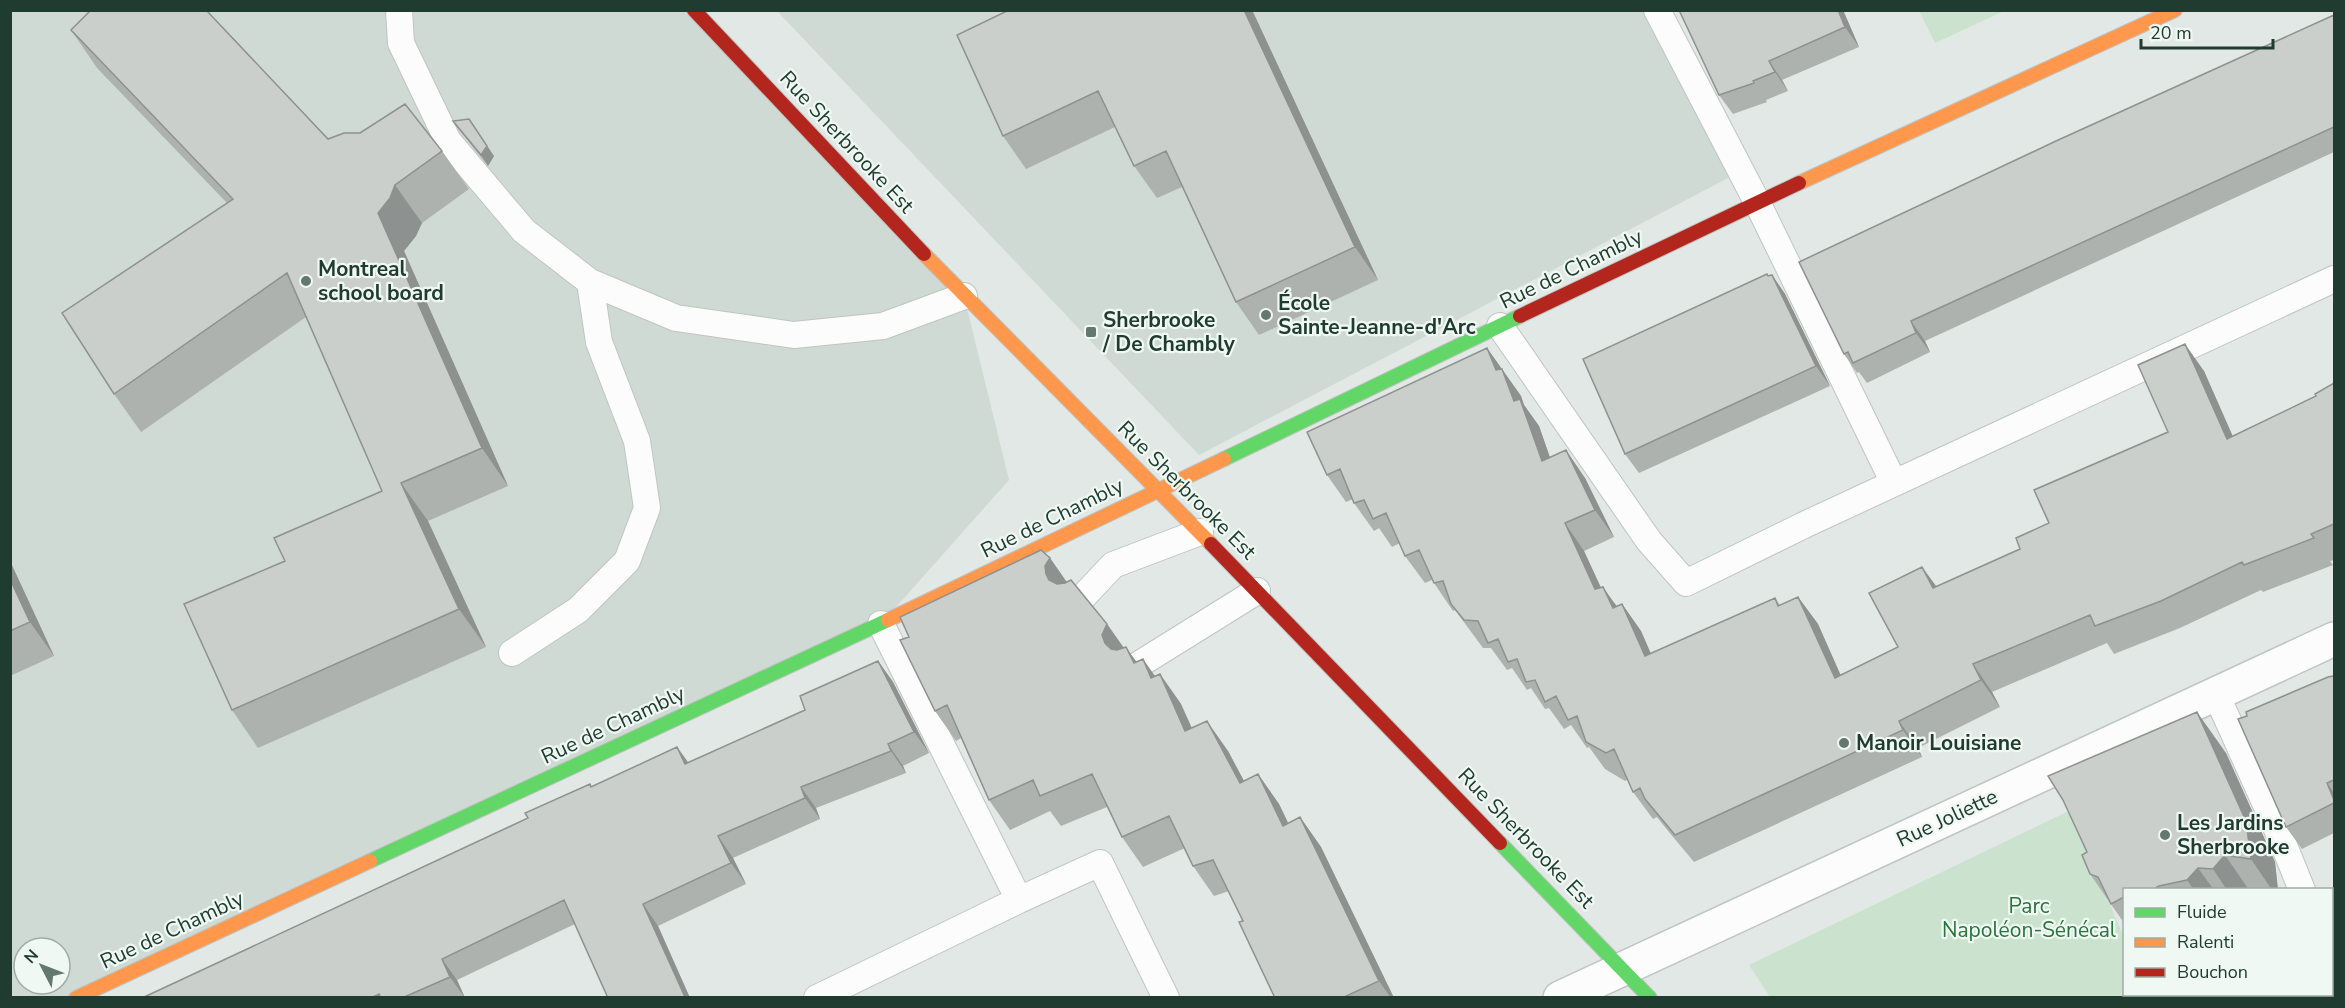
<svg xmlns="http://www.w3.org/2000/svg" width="2345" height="1008" viewBox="0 0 2345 1008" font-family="'Nunito Sans',sans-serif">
  <rect width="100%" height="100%" fill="#e2e8e5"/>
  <path fill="#d0dad4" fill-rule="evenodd" d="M10 11H694L964 296 1009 480 881 624 75 997H11ZM24 948H60V984H24Z
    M777 11H1650L1732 176 1199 455Z"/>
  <path fill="#cae2ce" d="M1919 11H2004L1935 43Z
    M2071 810 2124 938V994L2148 995 2149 997H1770L1749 965Z"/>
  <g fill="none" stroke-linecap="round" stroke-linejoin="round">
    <g stroke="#bfc5c2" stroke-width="28">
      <path id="lane" d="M399 10 401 43 448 141 524 231 590 282 676 318 794 335 883 326 964 296
        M1657 10 1757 202 1894 483
        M1500 326 1649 541 1686 583 1804 525 2334 279
        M1081 599 1113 565 1200 532
        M881 624 1019 900 1100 863 1166 998
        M512 653 578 610 627 561 647 508 637 441 599 342 590 282
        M1138 665 1257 591
        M2216 694 2281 838 2302 890
        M817 998 1019 900"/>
    </g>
    <g stroke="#bfc5c2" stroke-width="36">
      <path id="street" d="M1560 998 2334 639"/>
    </g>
    <g stroke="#bcc4c0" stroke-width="16">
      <path id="fast" d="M1224 459 1520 316
        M1500 843 1650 998
        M370 861 888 620"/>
    </g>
    <g stroke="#bcc4c0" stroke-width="16">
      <path id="slow" d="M1799 183 2175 10
        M924 254 1211 544
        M888 620 1224 459
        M76 998 370 861"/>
    </g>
    <g stroke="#bcc4c0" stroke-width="16">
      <path id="jam" d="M694 10 924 254
        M1520 316 1799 183
        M1211 544 1500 843"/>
    </g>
    <use href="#lane" stroke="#fbfcfb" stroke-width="26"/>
    <use href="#street" stroke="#fbfcfb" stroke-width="33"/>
    <use href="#fast" stroke="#63d668" stroke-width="14"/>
    <use href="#slow" stroke="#ff974d" stroke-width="14"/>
    <use href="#jam" stroke="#b3261e" stroke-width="14"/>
  </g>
  <path fill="#aeb2af" d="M1252 10 1378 280 1259 335 1236 302 1182 187 1157 198 1134 166 1115 127 1026 169 1003 136Z
    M1843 10 1859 47 1782 80 1788 91 1766 100 1767 102 1733 114 1719 95Z
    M2334 15V152L1925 341 1930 352 1867 383 1859 372 1857 373 1844 354Z
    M71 30 328 139 442 151 469 189 422 223 416 236 404 251 508 486 428 521 486 647 258 748 232 710 285 561 382 491 306 317 141 432 114 394 227 203 97 68Z
    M453 121 494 156 488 166 460 131Z
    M1772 275 1785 294 1830 386 1639 473 1625 454 1768 276Z
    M1487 348 1521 396 1524 405 1539 426 1550 458 1585 478 1614 537 1584 551 1601 588 1617 606 1622 604 1641 631 1651 654 1775 598 1780 605 1798 597 1818 624 1840 675 1898 647 1922 567 1936 587 2020 549 2049 523 2168 432 2204 371 2232 436 2316 396 2334 383V560L2330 561 2333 565 2263 592 2261 590 2180 628 2114 654 2107 643 1992 692 2000 707 1918 748 1922 757 1694 862 1664 826 1657 817 1653 819 1633 792 1628 779 1625 781 1605 769 1589 747 1587 748 1571 725 1564 729 1549 708 1545 709 1531 688 1527 690 1512 668 1507 670 1491 648H1483L1455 610 1453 611 1432 580 1425 583 1405 556 1400 543 1392 547 1379 528 1374 531 1354 503 1353 499 1346 502 1327 475Z
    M1050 558 1066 582 1107 624 1124 648 1137 662 1155 676 1160 674 1181 704 1192 728 1228 751 1244 781 1258 774 1279 804 1288 823 1300 817 1321 847 1394 998H1275L1243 921 1229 891 1214 896 1193 866 1185 848 1143 867 1122 837 1107 807 1061 826 1050 811 1010 830 989 800 961 738 956 741 935 711 909 637Z
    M10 561 54 656 10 676Z
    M878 661 893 682 929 753 903 766 906 773 816 808 820 819 733 858 746 884 658 926 690 998H608L575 924 457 980 465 998H142L528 818 592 787 677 747 688 762 805 710Z
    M2334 676V833L2302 849 2286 827Z
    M2226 753 2275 862 2278 890H2124V923L2090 874Z"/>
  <path fill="#8d918f" d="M1244 10H1252L1378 280 1355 247Z
    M1838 10H1843L1859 47 1845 27Z
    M1769 61 1782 80 1788 91 1775 72Z
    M469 119 494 156 488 166 481 155Z
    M395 185 422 223 416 236 404 251 508 486 482 448 378 213Z
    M1772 275 1785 294 1830 386 1816 366Z
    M1911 321 1925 341 1930 352 1916 333Z
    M2185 344 2204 371 2246 466 2227 439Z
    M1487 348 1521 396 1524 405 1539 426 1561 489 1542 461 1514 401 1496 370Z
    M1566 450 1585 478 1614 537 1595 510Z
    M401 483 428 521 486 647 459 609Z
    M1565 523 1584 551 1614 616 1595 589Z
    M1050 558 1071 588 1067 604 1046 574 1045 566Z
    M10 561 54 656 30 622 10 579Z
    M1922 567 1942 594 1933 588Z
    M1603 587 1622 614 1613 608Z
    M1798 597 1818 624 1854 705 1835 678Z
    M1622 604 1641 631 1664 684 1645 656Z
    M1107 624 1128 654 1123 665 1105 643 1102 635Z
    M1126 647 1147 677 1134 663Z
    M1143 659 1164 689 1151 678Z
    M878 661 893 682 929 753 914 732Z
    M1973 664 1992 692 2000 707 1981 680Z
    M1160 674 1181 704 1206 761 1185 731Z
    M2197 712 2226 753 2275 862 2278 890H2272L2251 859Z
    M1207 721 1228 751 1261 813 1240 783Z
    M1899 721 1918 748 1922 757 1903 730Z
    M888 744 903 766 906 773 891 751Z
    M677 747 692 768 685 764Z
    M1258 774 1279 804 1304 856 1283 826Z
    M2327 783 2334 793V800Z
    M801 787 816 808 820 819 805 798Z
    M1300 817 1321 847 1394 998H1391L1379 981Z
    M718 836 733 858 746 884 731 863Z
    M2225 855 2249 890H2227L2213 869Z
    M2198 868 2214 890H2194L2187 880Z
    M643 904 658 926 690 998H685V997Z
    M442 959 457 980 465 998 450 977Z"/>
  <path fill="#cacfcc" stroke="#8d918f" stroke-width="1.5" d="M91 10H206L328 139 344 133H360L405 104 442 151 395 185 390 198 378 213 482 448 401 483 459 609 232 710 184 604 285 561 274 538 382 491 287 273 114 394 62 313 233 199 71 30Z
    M1009 10H1244L1355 247 1236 302 1166 151 1134 166 1098 91 1003 136 957 35Z
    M1679 10H1838L1845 27 1769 61 1775 72 1753 81 1754 83 1719 95Z
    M2334 15V127L1911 321 1916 333 1853 363 1848 352 1844 354 1799 262 2056 141Z
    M469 119 487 146 481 155 453 121Z
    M1767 274 1768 276 1772 275 1816 366 1625 454 1583 359Z
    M2185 344 2227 439 2316 396 2315 394 2334 383V524L2311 534 2314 538 2244 565 2242 562 2161 601 2095 626 2090 615 1973 664 1981 680 1899 721 1903 730 1675 835 1645 799 1640 788 1633 792 1614 749 1606 753 1586 742 1577 716 1568 720 1556 696 1545 702 1535 680 1526 682 1517 659 1508 662 1498 639 1488 643 1478 621 1464 620 1451 604 1443 581 1434 583 1419 550 1405 556 1386 513 1373 519 1364 500 1354 503 1340 469 1327 475 1307 432 1487 348 1496 370 1502 369 1514 401 1520 399 1542 461 1566 450 1595 510 1565 523 1595 589 1603 587 1613 608 1622 604 1645 656 1775 598 1778 606 1798 597 1835 678 1898 647 1869 593 1922 567 1933 588 2020 549 2016 538 2049 523 2034 490 2168 432 2138 365Z
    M1041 550 1050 558 1045 566 1046 574 1049 580 1057 584 1065 583 1071 580 1107 624 1102 635 1105 643 1111 649 1117 650 1126 647 1134 663 1143 659 1151 678 1160 674 1185 731 1207 721 1240 783 1258 774 1283 826 1300 817 1379 981 1342 998H1275L1239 922 1243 921 1213 860 1193 866 1169 816 1122 837 1092 774 1040 796 1033 780 989 800 947 705 935 711 900 640 909 637 900 617Z
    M10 579 30 622 10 631Z
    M878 661 914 732 888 744 891 751 801 787 805 798 718 836 731 863 643 904 685 997 682 998H608L564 900 442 959 450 977 402 998H381L379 994 371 998H142L528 818 525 813 590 784 591 787 677 747 685 764 805 710 800 696Z
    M2334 676V780L2327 783 2334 800V803L2286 827 2238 719 2247 716 2246 712 2328 677Z
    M2197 712 2246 821 2251 859 2225 855 2213 869 2198 868 2187 880 2159 886 2152 890H2124V897L2111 904 2098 877 2090 874 2082 855 2087 852 2063 800 2048 776Z
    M2334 929V998H2208L2206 994H2331V930Z"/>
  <g fill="#64786f" stroke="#f0f8f3" stroke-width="2">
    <circle cx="306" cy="281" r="6"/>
    <circle cx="1266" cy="315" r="6"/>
    <rect x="1085" y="326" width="12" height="12" rx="3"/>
    <circle cx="1844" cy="743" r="6"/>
    <circle cx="2165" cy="835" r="6"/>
  </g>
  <g text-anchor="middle" stroke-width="4.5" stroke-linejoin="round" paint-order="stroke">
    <g font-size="21" fill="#203c30" stroke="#f0f8f3">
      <text transform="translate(847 142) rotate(47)" y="7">Rue Sherbrooke Est</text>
      <text transform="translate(1571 269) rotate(-26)" y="7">Rue de Chambly</text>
      <text transform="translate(1187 490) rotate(45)" y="7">Rue Sherbrooke Est</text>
      <text transform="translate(1052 518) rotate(-26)" y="7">Rue de Chambly</text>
      <text transform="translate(613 725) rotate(-25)" y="7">Rue de Chambly</text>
      <text transform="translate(1947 818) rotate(-25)" y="7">Rue Joliette</text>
      <text transform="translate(1526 838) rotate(46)" y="7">Rue Sherbrooke Est</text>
      <text transform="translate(172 930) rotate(-25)" y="7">Rue de Chambly</text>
    </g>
    <g font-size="21" font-weight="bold" fill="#203c30" stroke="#f0f8f3" text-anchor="start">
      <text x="318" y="276">Montreal<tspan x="318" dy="24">school board</tspan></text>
      <text x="1278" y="310">École<tspan x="1278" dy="24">Sainte-Jeanne-d'Arc</tspan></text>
      <text x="1103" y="327">Sherbrooke<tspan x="1103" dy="24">/ De Chambly</tspan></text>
      <text x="1856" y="750">Manoir Louisiane</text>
      <text x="2177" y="830">Les Jardins<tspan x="2177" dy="24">Sherbrooke</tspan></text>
    </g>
    <g font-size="21" fill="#29743b" stroke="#f0f8f3">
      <text x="2029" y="913">Parc<tspan x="2029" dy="24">Napoléon-Sénécal</tspan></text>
    </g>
  </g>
  <rect width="2345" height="1008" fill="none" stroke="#203c30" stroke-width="24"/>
  <rect x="2123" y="888" width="210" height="108" fill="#f0f8f3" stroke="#9dada5" stroke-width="1.5"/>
  <rect x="2135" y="908" width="30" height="9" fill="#63d668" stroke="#9dada5" stroke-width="1.5"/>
  <text x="2177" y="918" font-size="18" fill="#203c30">Fluide</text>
  <rect x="2135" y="938" width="30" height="9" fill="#ff974d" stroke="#9dada5" stroke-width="1.5"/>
  <text x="2177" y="948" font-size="18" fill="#203c30">Ralenti</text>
  <rect x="2135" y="968" width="30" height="9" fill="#b3261e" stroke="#9dada5" stroke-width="1.5"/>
  <text x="2177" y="978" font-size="18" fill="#203c30">Bouchon</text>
  <g transform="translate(42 966) rotate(312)"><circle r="28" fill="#f0f8f3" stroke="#9dada5" stroke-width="1.5"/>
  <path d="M0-4.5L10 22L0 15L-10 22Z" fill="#64786f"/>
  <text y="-9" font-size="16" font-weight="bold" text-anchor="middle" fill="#203c30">N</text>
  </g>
  <path d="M2141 39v9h132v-9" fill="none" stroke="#203c30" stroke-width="3"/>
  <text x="2150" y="39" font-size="18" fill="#203c30" stroke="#f0f8f3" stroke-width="4.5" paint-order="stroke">20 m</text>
</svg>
